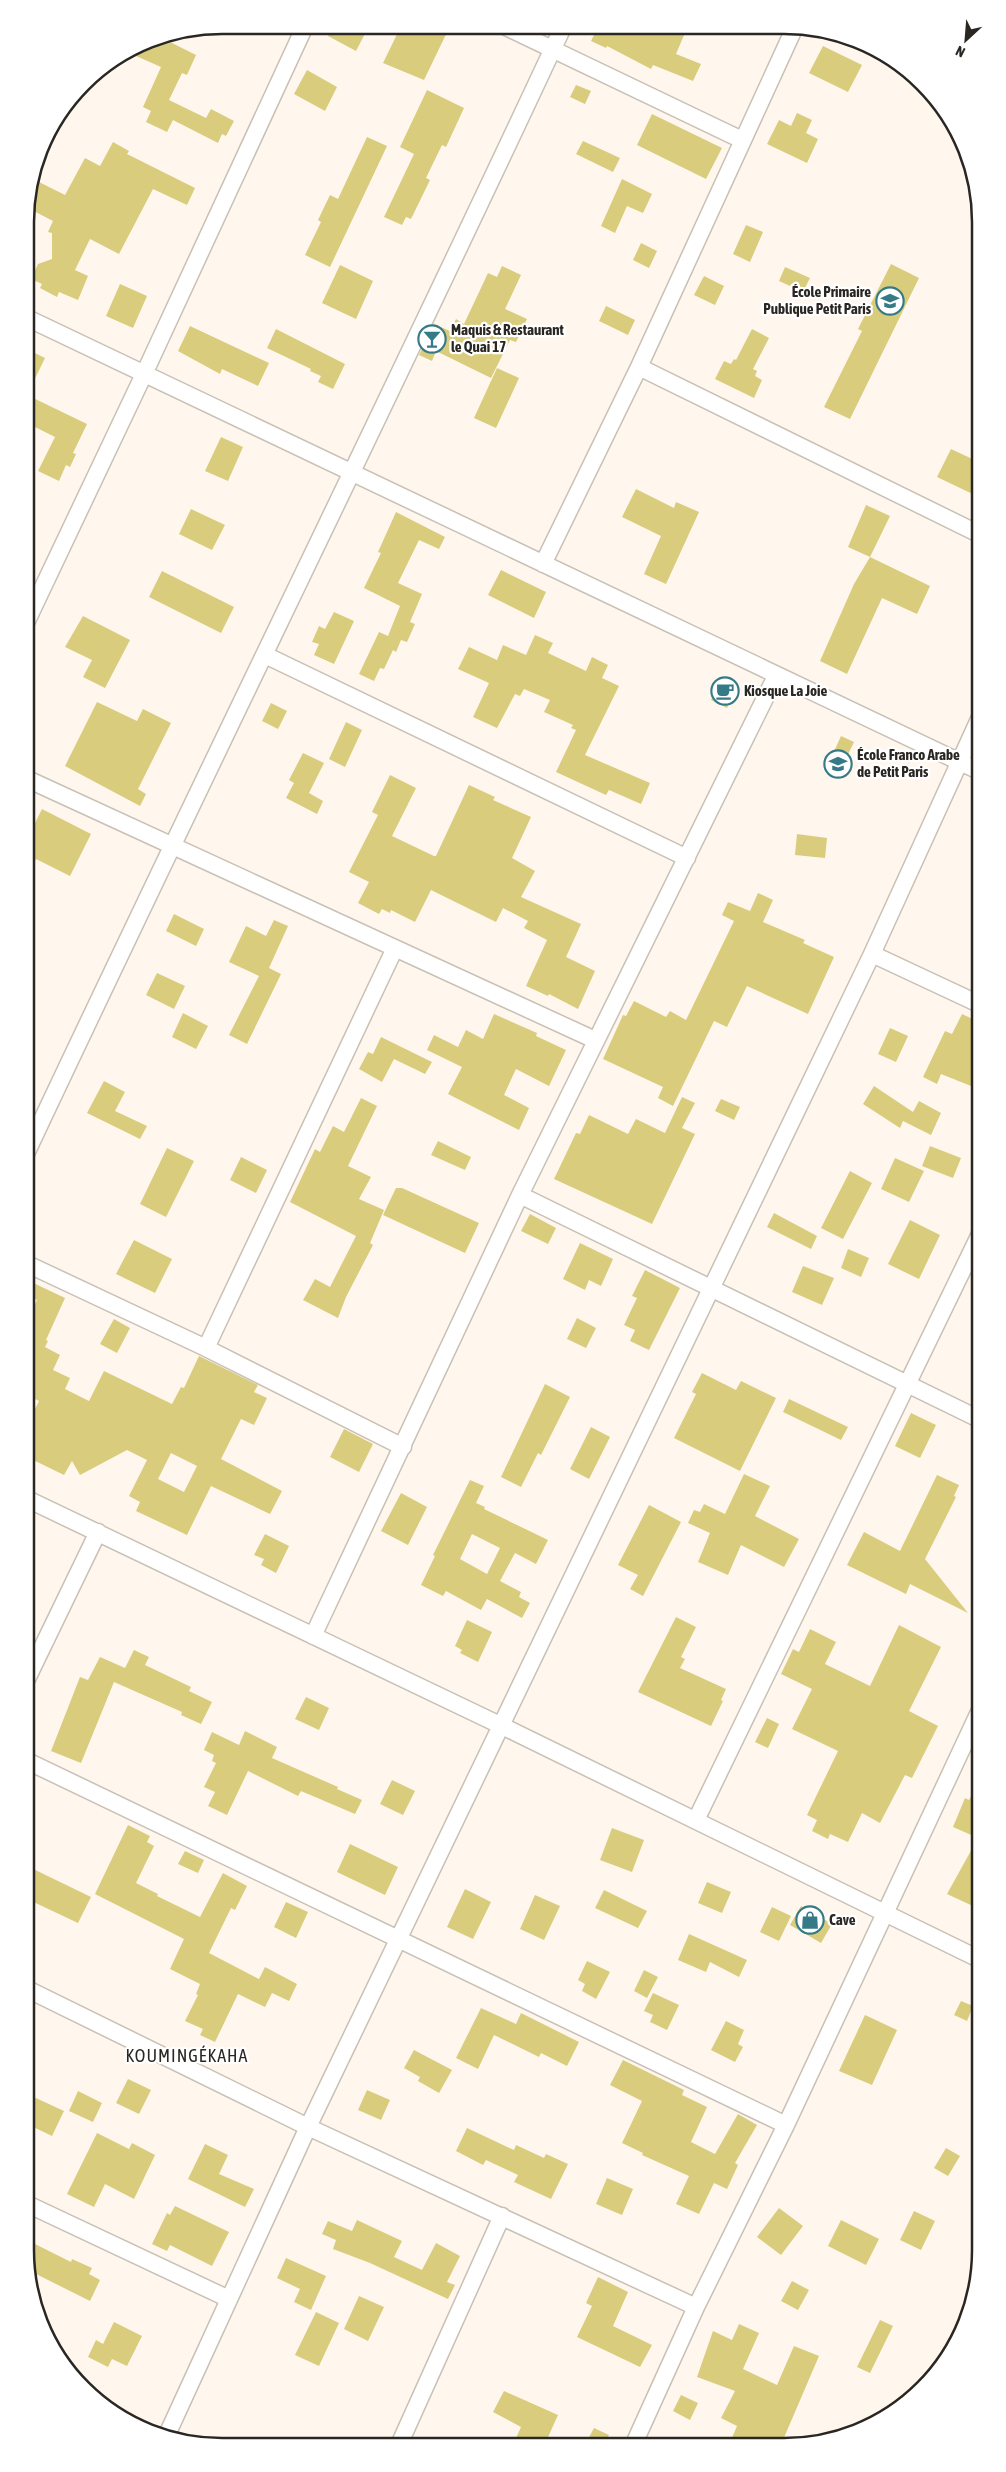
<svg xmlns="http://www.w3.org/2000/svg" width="1006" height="2472" viewBox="0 0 1006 2472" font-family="'Asap Condensed',sans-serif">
  <rect width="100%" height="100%" fill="#fff7ee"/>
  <path fill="#d9cc7c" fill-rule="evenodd" d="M334 26H369L356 51 328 36Z
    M401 26H450L424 80 383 63Z
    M598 27 687 28 676 54 701 64 693 81 653 65 651 69 607 46 606 48 591 41Z
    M160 37 196 55 187 75 182 73 169 100 206 118 211 109 234 121 226 136 222 134 218 143 173 120 167 132 146 122 151 111 143 107 161 67 127 52 147 40Z
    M823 46 862 65 848 92 809 73Z
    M307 70 337 87 325 111 294 94Z
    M576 85 591 91 585 104 570 97Z
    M427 90 464 108 446 147 442 145 426 178 430 180 411 219 406 217 402 225 384 217 414 154 400 147Z
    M797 113 812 120 806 133 818 139 807 163 767 144 779 120 791 126Z
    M652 114 722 148 706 179 637 145Z
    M367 137 387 146 330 267 305 255 321 222 318 220 330 195 338 199Z
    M583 141 620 158 613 172 576 154Z
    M113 142 129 151 127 154 195 188 187 205 153 189 119 254 90 239 75 270 88 276 78 300 59 292 57 297 40 288 42 284 31 279 38 264 52 259V233L48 232 53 221 26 207 33 179 65 195 85 158 100 166Z
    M622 179 652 194 643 213 627 206 615 233 601 226Z
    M746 225 763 232 750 262 733 254Z
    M641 243 657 251 649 268 633 260Z
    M891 264 919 278 850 419 824 407 862 331 858 329Z
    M340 265 373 281 356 319 322 303Z
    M502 266 521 275 505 309 527 319 516 342 510 340 491 378 436 351 432 361 419 355 434 324 450 331 456 319 464 324 488 273 497 277Z
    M785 267 810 278 803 292 779 281Z
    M704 276 724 286 715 305 694 295Z
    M120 284 147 296 133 328 106 316Z
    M606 306 635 320 628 335 599 321Z
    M190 326 269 363 258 386 222 369 220 374 178 351Z
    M276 329 345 364 333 389 318 382 321 376 310 371 311 369 267 348Z
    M752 329 769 338 753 369 757 371 755 376 762 380 754 398 715 379 724 361 731 364 734 359 736 360Z
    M25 348 45 358 27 395 87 424 73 453 76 454 70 467 66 465 59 481 38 471 55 437 25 422Z
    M497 368 519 378 496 428 474 418Z
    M221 437 243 447 228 481 205 471Z
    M951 449 981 463V498L937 477Z
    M636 489 674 508 676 502 699 512 666 584 644 574 661 536 622 517Z
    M866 505 890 516 870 557 848 547Z
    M191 509 225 525 212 550 179 534Z
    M396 512 445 537 439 549 419 540 398 583 422 594 410 622 415 624 407 642 401 640 396 652 393 650 384 669 380 668 374 681 359 674 379 632 388 636 400 606 364 588 381 553 378 552Z
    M870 557 930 586 917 614 882 598 847 674 820 661 854 584Z
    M501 570 546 592 534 618 488 595Z
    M162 571 234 607 221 633 149 597Z
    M334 612 354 621 334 664 314 655 319 644 312 642 319 626 325 629Z
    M83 616 130 640 105 688 83 677 92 660 65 647Z
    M535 635 553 643 548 653 586 671 592 657 608 665 602 678 619 686 585 755 650 783 641 804 609 790 606 795 556 772 576 730 571 728 573 725 544 712 550 700 524 689 520 696 515 694 497 728 473 717 489 683 458 669 469 647 497 660 503 645 526 655Z
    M721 680 736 688 727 708 711 700Z
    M97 702 137 721 143 709 171 723 138 789 146 794 140 806 65 766Z
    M271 703 287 711 278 729 262 721Z
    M346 722 362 730 345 767 329 759Z
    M841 736 854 742 840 771 828 765Z
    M303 753 324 763 309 793 323 801 317 814 286 798 294 783 289 780Z
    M390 775 416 788 392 836 434 856H436L469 785 495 797 493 800 531 817 512 858 535 871 521 897 581 924 566 957 595 971 578 1009 549 994 548 996 526 986 547 940 524 928 528 921 503 908 496 922 431 890 415 922 391 910 390 913 382 909 379 914 358 903 369 882 349 872 378 815 372 812Z
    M42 809 91 834 70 876 36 859 25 880V843Z
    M797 834 827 838 825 858 795 855Z
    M758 893 773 900 763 922 805 940 803 943 834 957 808 1014 747 986 727 1027 714 1021 673 1106 658 1098 663 1087 603 1059 623 1015 626 1016 634 1001 666 1017 670 1011 686 1020 734 921 722 915 728 902 750 911Z
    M174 914 204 929 196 946 166 931Z
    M274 920 288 926 269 968 281 974 247 1044 229 1035 259 976 229 962 246 926 266 936Z
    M157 973 185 986 174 1009 146 995Z
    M183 1013 208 1026 196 1049 172 1037Z
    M494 1014 537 1033 536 1036 566 1050 549 1086 516 1069 504 1095 529 1108 519 1130 448 1094 462 1067 427 1050 434 1035 458 1047 466 1030 483 1039Z
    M962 1014 981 1023V1090L941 1074 937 1084 923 1077 945 1031 952 1034Z
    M890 1028 908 1036 896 1062 878 1054Z
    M381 1037 432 1062 425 1074 394 1059 382 1082 359 1069 368 1052 373 1054Z
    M104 1081 125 1092 115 1111 147 1126 140 1139 87 1113Z
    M874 1086 913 1112 919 1101 941 1113 931 1135 903 1121 900 1128 863 1104Z
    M682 1097 695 1103 682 1128 695 1134 652 1224 554 1179 576 1133 580 1134 589 1115 628 1134 636 1119 665 1133Z
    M361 1098 377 1106 348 1166 371 1177 359 1199 384 1210 370 1243 373 1245 346 1297 338 1318 303 1300 315 1279 330 1287 356 1236 290 1202 315 1149 320 1152 333 1126 344 1132Z
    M721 1099 740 1107 734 1120 715 1111Z
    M438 1141 471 1157 465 1170 431 1155Z
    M930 1146 961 1158 953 1178 922 1166Z
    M167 1148 194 1161 166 1217 140 1204Z
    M241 1157 267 1170 256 1193 230 1180Z
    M895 1158 924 1171 909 1202 881 1189Z
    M850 1171 872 1183 843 1239 821 1228Z
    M396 1188H402L479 1223 465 1253 383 1215Z
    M774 1213 817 1236 811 1249 767 1227Z
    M530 1214 556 1228 548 1244 521 1231Z
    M910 1220 940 1235 919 1279 888 1264Z
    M134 1240 172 1259 155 1293 116 1274Z
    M580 1243 613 1259 601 1286 589 1280 585 1290 563 1279Z
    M848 1249 869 1258 861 1277 841 1268Z
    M803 1266 834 1278 822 1305 792 1292Z
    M645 1270 680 1288 649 1350 630 1341 635 1330 624 1325 637 1298 632 1296Z
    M25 1279 65 1298 46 1340 48 1341 45 1347 60 1355 53 1370 70 1378 65 1389 89 1401 104 1371 172 1404 181 1387 184 1388 199 1356 258 1385 254 1392 267 1398 254 1425 241 1419 221 1459 282 1491 270 1514 211 1486 187 1535 136 1511 140 1502 129 1496 147 1460 127 1450 80 1475 72 1461 64 1475 25 1456V1429L39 1401 29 1396 33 1388 25 1384V1325L37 1300 25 1294ZM171 1453 197 1466 184 1492 158 1479Z
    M577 1318 596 1328 586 1348 567 1339Z
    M114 1319 130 1328 117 1353 100 1344Z
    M702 1373 736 1390 741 1381 776 1398 740 1471 674 1438 696 1394 692 1392Z
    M545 1384 570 1397 541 1455 538 1453 521 1487 501 1477Z
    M789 1399 848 1427 841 1440 783 1412Z
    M911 1413 936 1425 920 1458 895 1446Z
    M591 1427 610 1437 589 1479 570 1469Z
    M344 1429 373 1444 359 1472 330 1457Z
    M744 1474 770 1486 755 1516 799 1539 784 1567 741 1545 728 1575 698 1562 710 1533 688 1523 694 1510 700 1512 704 1504 725 1514Z
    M937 1475 959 1485 954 1496 956 1497 925 1559 968 1613 910 1584 906 1594 847 1565 864 1532 900 1551Z
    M470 1480 484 1486 476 1503 485 1507 484 1509 548 1540 536 1564 515 1553 500 1581 521 1592 519 1597 530 1603 522 1618 487 1599 481 1610 446 1591 443 1596 421 1585 435 1556 433 1555ZM472 1534 500 1548 487 1574 460 1559Z
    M401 1493 427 1507 408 1545 381 1531Z
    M649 1505 681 1522 643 1596 630 1589 638 1575 618 1565Z
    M265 1534 289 1546 276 1573 261 1565 264 1559 254 1555Z
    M676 1617 696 1627 681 1657 685 1659 680 1668 726 1689 721 1700 723 1701 711 1726 638 1692Z
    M467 1620 492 1632 478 1662 460 1653 462 1650 455 1646Z
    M899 1625 941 1647 909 1711 938 1726 912 1778 905 1775 880 1823 862 1813 848 1842 830 1834 828 1839 812 1831 817 1820 807 1815 838 1751 792 1729 812 1689 781 1674 793 1649 799 1652 810 1629 836 1642 825 1664 870 1686Z
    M134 1650 149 1657 145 1665 191 1687 189 1691 212 1702 201 1724 181 1715 182 1712 114 1682 81 1763 51 1751 80 1677 88 1680 100 1657 125 1668Z
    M306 1697 329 1708 319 1730 295 1719Z
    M767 1718 779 1724 768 1748 755 1742Z
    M245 1731 277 1747 272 1758 338 1787 337 1789 362 1800 355 1814 301 1791 298 1796 248 1771 227 1815 208 1806 215 1792 204 1787 216 1763 212 1761 214 1755 204 1750 212 1732 239 1745Z
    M981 1776V1896L975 1907 947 1894 978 1838 953 1827 965 1798 969 1800Z
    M392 1780 415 1791 403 1815 380 1804Z
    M128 1825 150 1836 147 1842 154 1846 136 1883 158 1894 157 1896 200 1917 223 1873 247 1886 235 1910 231 1908 209 1953 259 1979 265 1967 297 1984 289 2001 272 1993 265 2007 238 1994 215 2042 200 2035 203 2029 185 2021 198 1995 196 1994 200 1984 170 1969 184 1939 95 1894Z
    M612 1828 644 1840 632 1872 600 1860Z
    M350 1844 398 1867 385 1895 337 1872Z
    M185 1851 204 1860 198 1873 178 1864Z
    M25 1865 91 1897 78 1923 25 1898Z
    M707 1882 731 1892 722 1913 698 1903Z
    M465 1889 491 1902 473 1939 447 1927Z
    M604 1890 647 1911 638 1928 595 1908Z
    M535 1895 560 1906 544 1940 520 1929Z
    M286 1902 308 1912 296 1938 274 1927Z
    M801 1906 832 1924 821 1943 790 1925Z
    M772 1907 791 1916 779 1941 760 1932Z
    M689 1934 747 1960 739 1977 710 1962 706 1972 678 1960Z
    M587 1961 610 1972 596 1999 582 1991 585 1984 578 1980Z
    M644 1970 658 1977 647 1998 634 1991Z
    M653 1993 679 2005 667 2030 650 2022 653 2015 644 2011Z
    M961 2001 973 2006 967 2021 954 2015Z
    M481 2008 516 2024 521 2013 579 2042 567 2066 541 2053 539 2057 494 2035 478 2069 456 2058Z
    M865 2015 897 2030 872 2085 839 2071Z
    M726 2021 744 2030 738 2044 743 2047 735 2062 711 2050Z
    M414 2050 452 2070 439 2093 418 2081 420 2077 404 2068Z
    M623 2060 684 2090 682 2095 707 2107 691 2142 715 2154 738 2114 757 2125 735 2163 738 2165 727 2189 714 2183 699 2214 676 2204 689 2176 642 2155 643 2153 622 2143 642 2101 610 2085Z
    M128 2079 151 2090 139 2114 116 2103Z
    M367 2090 390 2100 381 2120 358 2110Z
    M78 2091 102 2103 93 2122 69 2111Z
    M25 2093 64 2111 52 2136 25 2123Z
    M467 2128 514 2150 516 2145 544 2158 546 2154 568 2164 551 2199 514 2182 518 2175 486 2160 483 2165 456 2151Z
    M97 2133 129 2149 132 2143 155 2155 134 2199 105 2184 94 2207 67 2194Z
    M205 2144 228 2155 219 2174 254 2189 245 2207 188 2179Z
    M946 2148 960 2156 948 2176 934 2168Z
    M607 2178 633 2189 622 2215 596 2204Z
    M175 2206 229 2232 212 2266 170 2245 167 2251 152 2244 167 2213 170 2215Z
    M779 2208 803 2226 781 2255 757 2237Z
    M914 2211 935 2221 921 2250 900 2240Z
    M357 2220 402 2241 394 2257 422 2270 436 2243 460 2256 447 2282 455 2285 448 2299 370 2263 333 2249 336 2240 322 2234 328 2221 352 2231Z
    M841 2220 879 2239 866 2265 828 2246Z
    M25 2239 71 2262 72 2259 92 2268 89 2274 100 2280 90 2301 28 2270Z
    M286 2258 326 2276 311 2310 294 2302 300 2289 277 2278Z
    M598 2277 628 2292 613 2326 652 2345 640 2367 577 2337 592 2306 586 2303Z
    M792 2281 809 2290 798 2310 781 2301Z
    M359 2296 384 2307 368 2341 344 2329Z
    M316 2312 339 2323 319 2366 295 2355Z
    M880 2320 893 2326 870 2373 857 2367Z
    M114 2322 142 2336 127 2366 112 2359 108 2367 88 2357 96 2340 103 2344Z
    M739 2324 759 2333 743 2369 777 2385 794 2346 819 2356 780 2447H728L737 2426 721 2418 735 2391 697 2377 713 2331 732 2340Z
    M504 2391 558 2415 544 2446 513 2445 521 2427 493 2412Z
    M681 2395 698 2403 690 2420 673 2411Z
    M594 2428 609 2435 603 2446H597L587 2441Z"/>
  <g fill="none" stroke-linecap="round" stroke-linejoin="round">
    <g stroke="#c8c0b5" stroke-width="19">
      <path id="street" d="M506 27 742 140
        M25 317 981 772
        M639 367 981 535
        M543 564 639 367 794 29
        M25 625 145 372 305 26
        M265 655 687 858
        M25 778 595 1040
        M872 954 981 1005
        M25 1156C202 779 387 405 563 27
        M520 1195 981 1420
        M25 1263 206 1348 403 1447
        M206 1348 395 948
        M25 1498 502 1726 981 1960
        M313 1636 520 1195 776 676
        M25 1683 98 1532
        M25 1760 786 2125
        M696 1820 981 1232
        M25 1988 308 2127 696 2307
        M25 2203 229 2299
        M166 2437 308 2127 872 954 981 715
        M399 2445 502 2216
        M633 2446 696 2307 786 2125 981 1708"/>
    </g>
    <use href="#street" stroke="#fff" stroke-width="16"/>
  </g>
  <defs>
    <g id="school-ring" transform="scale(1.4375)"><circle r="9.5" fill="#fff" stroke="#357b87" stroke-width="1.5"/><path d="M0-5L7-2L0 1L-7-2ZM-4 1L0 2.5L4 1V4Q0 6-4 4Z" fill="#357b87"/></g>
    <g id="bar-ring" transform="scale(1.4375)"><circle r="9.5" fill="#fff" stroke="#357b87" stroke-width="1.5"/><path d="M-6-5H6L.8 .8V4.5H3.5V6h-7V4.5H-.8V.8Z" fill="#357b87"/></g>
    <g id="cafe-ring" transform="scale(1.4375)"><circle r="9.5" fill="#fff" stroke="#357b87" stroke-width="1.5"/><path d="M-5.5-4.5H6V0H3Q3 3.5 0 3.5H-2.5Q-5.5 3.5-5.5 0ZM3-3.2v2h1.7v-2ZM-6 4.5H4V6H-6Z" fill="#357b87"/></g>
    <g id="shop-ring" transform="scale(1.4375)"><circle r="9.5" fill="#fff" stroke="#357b87" stroke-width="1.5"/><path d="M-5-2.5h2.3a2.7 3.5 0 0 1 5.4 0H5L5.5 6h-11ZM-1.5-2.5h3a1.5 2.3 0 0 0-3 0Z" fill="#357b87"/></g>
  </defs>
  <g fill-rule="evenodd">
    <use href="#school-ring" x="890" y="301"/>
    <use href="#bar-ring" x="432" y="339"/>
    <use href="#cafe-ring" x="725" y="691"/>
    <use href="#school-ring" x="838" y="764"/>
    <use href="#shop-ring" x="810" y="1920"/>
  </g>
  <g text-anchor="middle" stroke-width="4.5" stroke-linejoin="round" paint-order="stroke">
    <g font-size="15" font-weight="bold" fill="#2a2723" stroke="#fff" text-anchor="start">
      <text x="871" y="297" text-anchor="end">École Primaire<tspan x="871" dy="17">Publique Petit Paris</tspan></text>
      <text x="451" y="335">Maquis &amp; Restaurant<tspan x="451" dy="17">le Quai 17</tspan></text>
      <text x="744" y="696">Kiosque La Joie</text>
      <text x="857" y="760">École Franco Arabe<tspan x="857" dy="17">de Petit Paris</tspan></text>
      <text x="829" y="1925">Cave</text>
    </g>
    <g font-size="18" letter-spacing="1" fill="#2a2723" stroke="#fff">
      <text x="187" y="2062">KOUMINGÉKAHA</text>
    </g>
  </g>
  <path d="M0 0H1006V2472H0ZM222 34H784A188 188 0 0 1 972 222V2250A188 188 0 0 1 784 2438H222A188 188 0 0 1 34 2250V222A188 188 0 0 1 222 34Z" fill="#fff" fill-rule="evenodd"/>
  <path fill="none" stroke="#2a2723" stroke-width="2.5" d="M222 34H784A188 188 0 0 1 972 222V2250A188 188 0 0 1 784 2438H222A188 188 0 0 1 34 2250V222A188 188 0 0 1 222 34Z"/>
  <g transform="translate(966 40) rotate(206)" stroke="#ffffff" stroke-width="4" paint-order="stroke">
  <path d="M0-4L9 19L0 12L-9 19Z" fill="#2a2723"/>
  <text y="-8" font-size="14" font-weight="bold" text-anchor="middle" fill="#2a2723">N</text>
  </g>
</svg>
